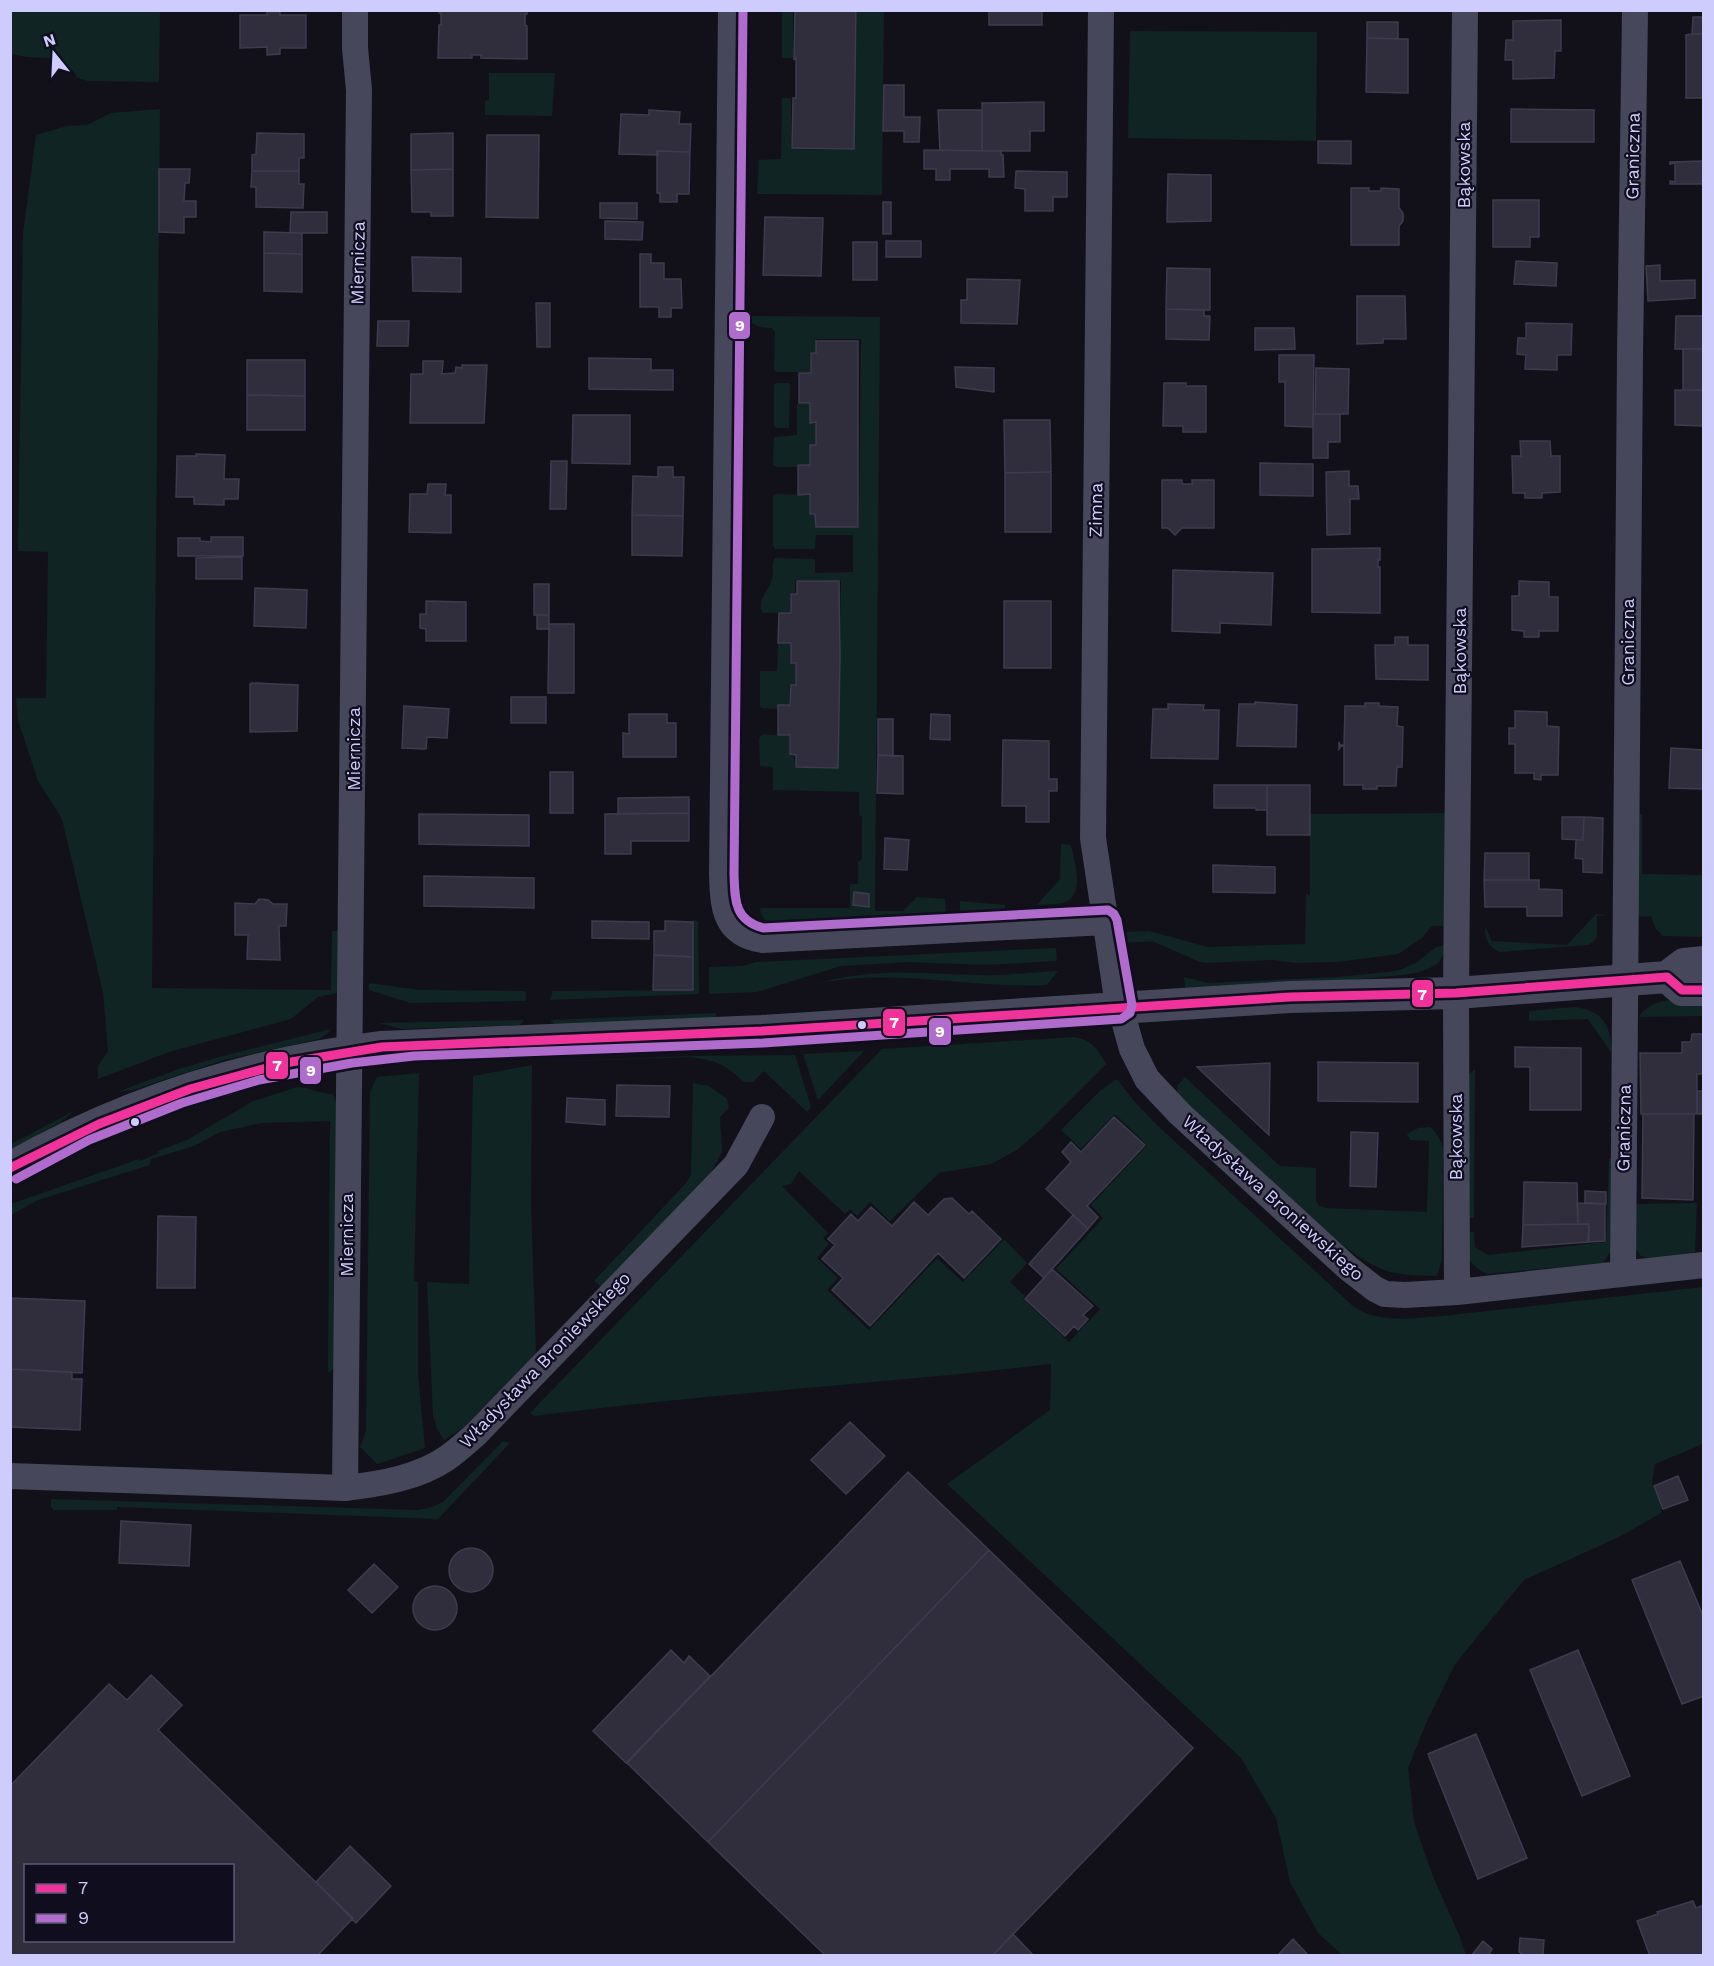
<svg xmlns="http://www.w3.org/2000/svg" width="1714" height="1966" viewBox="0 0 1714 1966" font-family="'Work Sans',sans-serif">
  <rect width="100%" height="100%" fill="#12111a"/>
  <path fill="#102424" d="M11 10 160 11 159 82 88 81 78 78 63 65 48 58 26 57 11 54Z
    M782 11H793V58H782Z
    M857 11H884L882 195 757 194 759 160 781 159 782 98H791V149L854 150Z
    M1130 31 1317 32 1316 141 1128 138Z
    M489 73H555L552 116 485 115V101L489 100Z
    M160 109 152 988 331 990 332 931H338L337 993 318 997 291 1019 172 1051 98 1079V1066L108 1051 103 992 62 819 38 781 18 720 16 698H46L48 552 18 551 23 233 36 135 67 126 87 125 111 113Z
    M751 316 880 317 875 911H903L917 897 945 899 946 914 941 919 781 927C771 925 761 920 760 908H850V884H858V862L862 859V817L859 815V792L773 790V767L760 766 759 738 763 734 789 736V755L794 756 795 768H838L841 581 795 580V593H790V612L763 613C756 601 767 593 771 582 775 574 770 566 775 558L815 559V573L853 572V535H816L815 549H775L773 545V496L777 494 809 495V515H815V527H859L861 339H816L815 352H810V372H777L774 370 775 332 772 328 760 327 751 323Z
    M777 383H790L789 428H777L774 426V385Z
    M797 404H810V423H815V445H809V464H797V467H777L773 465 774 437 797 435Z
    M778 644H790V663L795 664V685H790L789 704 778 705 777 709 762 708 760 706V673L761 671H777Z
    M1449 813 1445 926H1432L1422 938 1398 954 1337 962 1296 963 1272 960 1207 963 1200 962 1152 941 1122 943 1121 937 1126 932 1149 931 1208 947 1305 944 1306 894 1310 896V814Z
    M1637 814H1642V874L1703 875V937L1663 936 1656 929 1651 916 1637 917Z
    M1061 844 1071 845C1074 861 1086 894 1065 902 1057 905 1046 904 1037 905L1060 879Z
    M960 901 1005 905V911L1001 916 965 918 960 913Z
    M1596 914 1608 915 1597 916V937L1589 945 1500 952C1488 947 1485 939 1485 926L1492 941 1567 945Z
    M693 920 698 921 699 994 550 1000 553 991 693 990Z
    M1445 945C1444 955 1441 963 1432 967 1417 975 1398 975 1382 977 1317 985 1251 985 1185 988L1184 977 1208 983 1337 977 1397 971 1416 963 1436 947Z
    M1056 948 1057 961 985 965 909 962 841 966 757 992 709 994V967L743 966 756 962Z
    M1058 971 1047 985C970 989 892 967 816 984 870 967 925 974 980 975 1006 976 1032 972 1058 971Z
    M369 983 420 990 524 991 526 992V1001L410 1003 369 990Z
    M1703 999V1016L1639 1017C1651 996 1683 1000 1703 999Z
    M1573 1007C1602 1010 1610 1023 1612 1051H1610L1588 1019 1529 1021V1011Z
    M716 1013V1018L554 1024 550 1020Z
    M524 1020 520 1025 402 1029 379 1023Z
    M331 1029 328 1033 319 1039 224 1060 133 1090 117 1092 176 1070 219 1057Z
    M1074 1037C1092 1040 1098 1049 1106 1064L1038 1132 1017 1150 991 1164 939 1173 890 1221 870 1202 857 1216 850 1209 845 1214 799 1171 791 1184 782 1186 828 1233 823 1238 829 1244 817 1258 838 1278 827 1290 869 1330 937 1258 963 1282 1004 1239 1027 1263 1010 1282 1025 1296 1023 1299 1069 1342 1100 1309 1056 1269 1103 1218 1091 1205 1147 1145 1115 1114 1081 1149 1061 1130 1101 1090 1117 1079 1133 1100 1157 1125 1354 1307C1381 1324 1412 1318 1442 1316L1703 1287V1444L1655 1464 1652 1484 1661 1504V1513L1619 1537 1524 1580 1455 1664 1427 1721 1408 1768 1414 1822 1432 1874 1459 1935 1466 1955H1342L1318 1933 1290 1882 1276 1818 1241 1758 947 1484 1050 1410 1051 1364C879 1384 706 1394 534 1416L530 1413 882 1049Z
    M864 1051 818 1100 803 1054Z
    M795 1055 811 1107 807 1112 764 1071 753 1082H744C723 1063 719 1062 691 1057L546 1062 692 1056Z
    M532 1065 531 1202 536 1354 464 1427 444 1440 437 1429 433 1415 427 1282 469 1284 473 1076Z
    M1475 1069 1474 1218H1466L1468 1075Z
    M419 1073 414 1281 418 1282V1374L425 1448 377 1464 360 1447 366 1431 370 1092 377 1077Z
    M1185 1077 1280 1166 1316 1168V1201L1319 1206 1326 1208 1427 1212 1429 1141 1410 1140 1407 1134 1418 1128 1430 1127C1437 1132 1440 1139 1443 1147L1442 1260 1437 1276C1418 1275 1397 1276 1379 1268 1351 1255 1329 1233 1306 1213 1262 1174 1220 1135 1178 1095L1177 1086Z
    M693 1083 709 1086 727 1099 729 1108 720 1117 722 1152 710 1174 601 1287 594 1281 687 1182 691 1174Z
    M298 1087C311 1088 320 1094 333 1094L336 1103 335 1368 328 1373 330 1121 262 1123 220 1132 194 1146 151 1159 150 1165 38 1200 11 1215V1204L139 1159 140 1161 159 1153 158 1151 187 1140 253 1101Z
    M74 1111 61 1122 11 1149V1144Z
    M1609 1159H1613L1611 1251 1603 1263 1487 1274C1466 1264 1466 1253 1466 1232H1474L1475 1247 1488 1255 1606 1242Z
    M1697 1203 1695 1254 1648 1258 1641 1256 1636 1249V1204Z
    M503 1441 510 1443 438 1519 117 1507V1510H54L51 1507V1499L418 1510 432 1507 443 1502Z"/>
  <path fill="#302e3c" stroke="#3d3b4e" stroke-width="1.5" fill-rule="evenodd" d="M267 10H280V15H306V48H280V54L267 55V47L240 48V15H267Z
    M439 10H527V14H525V25L527 26V59L481 58V55H472V58H438L439 25H441V13H439Z
    M795 10H856L854 149 792 148 793 98H796V58L794 59Z
    M989 10H1042V25H989Z
    M1693 17H1704V34H1692Z
    M1561 20V51H1555L1554 78 1513 79V60H1505L1506 40H1513V21Z
    M1367 22H1398V39L1367 38Z
    M1692 34H1704V98H1686V35Z
    M1367 38 1408 39V93L1366 92Z
    M884 85H904V117H920L919 142H904V131H883Z
    M1044 102V131H1030V151H982V103Z
    M1511 109 1594 110V142H1511Z
    M649 110 680 112 679 124H691L690 152 657 151 658 155 619 154 621 114 649 115Z
    M938 110H982V151L940 150Z
    M257 133 304 134V158H299V171H252V155L256 154Z
    M453 133V169L411 170V134Z
    M487 135H539L538 218 486 217Z
    M1318 141H1351V164L1318 163Z
    M924 150 1001 151V155H1003L1004 177H989V169H950V180H936V169H924Z
    M657 151 690 152 689 194H677V202H660V193H657Z
    M1704 161V184H1670V181L1675 182V163L1670 164V162Z
    M159 169H190L189 183H185L184 201H196V217H184V233L159 232Z
    M453 169V216H431V212H412L411 170Z
    M252 171H299V184H304L303 208 256 207V187H251Z
    M1016 171 1067 172V197H1053V211H1025V189L1015 188Z
    M1168 174 1211 175V221L1167 222Z
    M1351 188H1369V191H1381V188L1399 189V208L1403 213V221L1399 226V245H1351Z
    M1493 200H1539V237H1530V247H1493Z
    M883 202H891V234H883Z
    M600 203H637V219L600 218Z
    M291 212H327V233H290Z
    M765 217 823 218 821 276 763 275Z
    M605 221 643 222 642 240 605 239Z
    M264 232 302 233V254L264 253Z
    M886 241H921V257H886Z
    M853 242H877V280H853Z
    M264 253 302 254V292L264 291Z
    M640 254H651V263H664V279H681L682 308H671V317H659V307H640Z
    M412 257 461 258V292L413 291Z
    M1516 261 1557 263 1556 286 1514 284Z
    M1660 265V281L1695 280V298L1648 301 1646 266Z
    M1167 268 1210 269V310L1166 309Z
    M967 279 1020 280 1017 324 961 323V300H967Z
    M1357 296H1405L1406 339H1383V343L1357 344Z
    M536 303H550V347H537Z
    M1166 309 1204 310V316H1210L1209 340 1166 339Z
    M1676 316H1704V349H1675Z
    M378 321H409L408 346H377Z
    M1526 323 1572 324 1571 355H1557V370L1525 369 1526 355 1517 354 1518 338H1526Z
    M1255 328H1294L1295 349 1255 350Z
    M816 341H858V527H816L815 514H810V494L798 495V465H810V445H816V422L810 423V403H799V373H811V353H816Z
    M1683 349H1704V390H1683Z
    M1279 355H1314L1313 427 1285 426V382H1279Z
    M589 358 651 359V370H673V390L589 389Z
    M247 360H305V396L247 395Z
    M423 361H443L442 374 455 373 456 367 462 368V365H487L484 423H410L411 374H423Z
    M955 367 994 368V392L956 387Z
    M1316 368 1349 369 1348 414H1315Z
    M1164 383H1186V386H1206V432H1183V426H1163Z
    M1675 390H1704L1703 426 1675 425Z
    M247 395 305 396V430H247Z
    M1313 414H1340V442H1328V458H1313Z
    M573 415H630V464L572 463Z
    M1004 420H1050L1051 472 1005 473Z
    M1520 441H1550L1551 456H1560V492L1542 493V498H1525V493H1513L1512 456H1521Z
    M196 454 225 455 224 479H239L238 499H224V505L194 504V497H176L177 456H197Z
    M551 461H567L566 509H550Z
    M1260 463 1313 464V496L1260 495Z
    M658 467H673V477H684L683 516 632 515 633 476 658 477Z
    M1349 471V486H1358L1359 499H1350V534L1327 535 1326 472Z
    M1051 472V532H1005V473Z
    M1162 480H1182V484H1192V480H1214V528H1182L1175 535 1168 528H1162Z
    M428 484H446L445 495H451V533L409 532 410 494H427Z
    M632 515 683 516 682 556 632 555Z
    M211 537H243V556H178V538H200V541L211 542Z
    M1380 548V560H1378V567H1380V613L1312 612V549Z
    M242 557V579H196V558Z
    M1173 570 1273 573 1271 625 1220 623V633L1172 631Z
    M797 581H839L840 657 838 768 796 767V755L790 754V735H778V705H790L791 685H796V663H791V643H778L779 613H791V594H797Z
    M1519 581 1549 582V597H1558V631H1539V637H1524V631L1512 630V596H1519Z
    M534 584H549V615H534Z
    M255 588 307 590 306 628 254 626Z
    M426 601 466 602V641H426V629L420 628V614H426Z
    M1004 601H1051V668H1004Z
    M537 615H549V629H537Z
    M549 624H574V693H548Z
    M1395 637H1408V645H1428V680L1376 679 1375 645H1395Z
    M252 683 298 685 297 731 250 732V684Z
    M511 697H546V723H511Z
    M1255 702 1297 705 1296 747 1237 746 1239 704H1255Z
    M1365 703H1379V706L1398 707 1397 726 1403 727 1402 767H1397L1396 786H1377V789H1363V785H1344V746H1341L1339 749V742L1340 745H1344L1345 706H1365Z
    M1168 704 1204 705 1203 710H1219L1218 759 1151 758 1153 709H1168Z
    M404 706 449 709 447 738 427 737 426 749 402 748Z
    M1515 711 1547 712V726L1559 727 1558 775H1541V780L1534 779V773H1515V744H1509V728H1515Z
    M629 714H667V723H676V757H623V733L629 734Z
    M931 714 950 715V740L930 739Z
    M878 719H893V756L878 755Z
    M1003 740 1049 741V779H1057V791H1049V822H1026V806H1002Z
    M1671 748 1704 750V789L1669 788Z
    M878 755 903 756V794L877 793Z
    M550 772H573V813H550Z
    M1214 785H1267V810H1256V808H1214Z
    M1267 785H1310V835H1267Z
    M689 797V813L618 814V798Z
    M689 813V841H631V854H605V814Z
    M419 814 529 815V846L419 844Z
    M1562 817H1584L1583 840 1562 839Z
    M1584 817 1603 818 1602 873 1583 872V859L1575 858 1576 840H1583Z
    M885 838 909 840 907 870 884 869Z
    M1485 853H1529V880H1484Z
    M1213 865 1275 867V893L1213 892Z
    M424 876 534 878V908L424 906Z
    M1484 880H1539V889L1562 890V916H1527V907H1485Z
    M854 892 869 894V907L853 905Z
    M259 899 268 900 273 904H287L286 926H279L280 960 247 959 248 935H235V903L255 904Z
    M592 921 649 922V939L592 938Z
    M665 921 693 922V957L654 955V931H665Z
    M654 955 693 957V990H653Z
    M1692 1034H1703L1704 1042V1074H1697V1114H1641L1640 1053H1682V1042H1691Z
    M1515 1047 1581 1048V1110H1530V1067H1515Z
    M1318 1062 1418 1063V1102L1318 1101Z
    M1270 1063 1269 1135 1197 1067Z
    M617 1085 670 1086 669 1117 616 1116Z
    M1697 1091H1704V1114H1697Z
    M567 1098 605 1100V1125L566 1122Z
    M1643 1114H1694L1693 1200 1642 1198Z
    M1114 1117 1145 1145 1087 1206 1098 1217 1088 1229 1046 1189 1071 1162 1062 1152 1071 1142 1081 1152Z
    M1351 1132 1378 1133 1376 1187 1350 1186Z
    M1524 1182 1577 1183 1578 1224 1523 1225Z
    M1585 1191 1606 1192V1204L1585 1203Z
    M952 1198 969 1214 972 1211 1001 1239 964 1278 938 1253 870 1326 832 1290 843 1278 822 1259 835 1245 828 1239 851 1214 858 1221 871 1207 892 1226 914 1202 928 1215 944 1199Z
    M1577 1203 1605 1204V1241L1588 1242 1589 1224H1578Z
    M1073 1215 1088 1229 1044 1278 1029 1264Z
    M158 1216 196 1217 195 1288H157Z
    M1589 1224V1242L1522 1247 1523 1225Z
    M1052 1269 1093 1306 1083 1315 1088 1319 1078 1330 1074 1326 1065 1336 1025 1299Z
    M10 1298 85 1301 82 1373 10 1369Z
    M10 1369 72 1372V1379H82L80 1430 10 1427Z
    M850 1422 885 1456 846 1494 811 1460Z
    M908 1472 989 1550 708 1842 627 1763Z
    M1678 1476 1688 1500 1663 1509 1654 1486Z
    M121 1521 191 1525 189 1566 119 1563Z
    M449 1570a22 22 0 1 1 44 0a22 22 0 1 1-44 0Z
    M989 1550 1193 1748 992 1956H826L708 1842Z
    M1680 1561 1704 1618V1696L1682 1704 1632 1580Z
    M374 1564 398 1587 372 1613 348 1590Z
    M413 1608a22 22 0 1 1 44 0a22 22 0 1 1-44 0Z
    M671 1650 684 1663 689 1656 710 1676 626 1763 593 1731Z
    M1578 1650 1630 1776 1582 1796 1530 1670Z
    M151 1675 182 1705 158 1730 353 1918 317 1956H10V1786L109 1684 127 1700ZM26 1866H232V1940H26Z
    M1476 1734 1527 1858 1478 1879 1428 1754Z
    M350 1846 391 1886 356 1923 316 1882Z
    M1693 1901 1696 1908 1704 1905V1956H1650L1637 1921 1658 1914 1657 1912Z
    M1013 1934 1034 1956H992Z
    M1520 1938 1544 1940 1543 1955 1545 1956H1526L1519 1952Z
    M1293 1939 1309 1956H1277Z
    M1483 1941 1492 1949 1489 1954 1490 1956H1471Z"/>
  <g fill="none" stroke-linecap="round" stroke-linejoin="round">
    <path stroke="#46475a" stroke-width="26" d="M731 10 722 874C723 907 724 934 762 940L1105 922
      M1101 10 1093 838 1116 992 1132 1049 1147 1079 1180 1114 1348 1268 1375 1289 1385 1294 1405 1295 1457 1292 1704 1265
      M1623 1274 1630 354 1635 10
      M1457 1292 1456 993 1465 10
      M10 1476 345 1488C380 1484 418 1478 447 1458 457 1451 467 1442 476 1434L736 1165 762 1117
      M345 1488 359 90 355 48V10"/>
    <path stroke="#46475a" stroke-width="32" d="M1667 977 1682 990H1704
      M10 1168C126 1102 251 1063 382 1047L762 1031 1290 997 1456 993 1667 977 1684 964 1704 962"/>
    <g stroke="#0f0d1e" stroke-width="14">
      <path id="bus-1" d="M10 1168 99 1124 190 1089 285 1063 382 1047 762 1031 1290 997 1456 993 1667 977 1682 990H1704"/>
    </g>
    <g stroke="#0f0d1e" stroke-width="14">
      <path id="bus-2" d="M16 1179 89 1140 182 1103 259 1080 352 1063 414 1056 763 1043 1121 1019 1130 1013 1132 1005 1117 920 1114 914 1108 910 763 928C734 920 735 900 734 874L743 10"/>
    </g>
    <use href="#bus-1" stroke="#ef339a" stroke-width="9"/>
    <use href="#bus-2" stroke="#b06ccc" stroke-width="9"/>
  </g>
  <g fill="#ceccfd" stroke="#0f0d1e" stroke-width="2">
    <circle cx="862" cy="1025" r="5"/>
    <circle cx="135" cy="1122" r="5"/>
  </g>
  <g text-anchor="middle" stroke-width="4.5" stroke-linejoin="round" paint-order="stroke">
    <g font-size="18" fill="#ceccfd" stroke="#0f0d1e">
      <text transform="translate(1633 156) rotate(-89)" y="6">Graniczna</text>
      <text transform="translate(1464 165) rotate(-90)" y="6">Bąkowska</text>
      <text transform="translate(358 263) rotate(-89)" y="6">Miernicza</text>
      <text transform="translate(1096 510) rotate(-89)" y="6">Zimna</text>
      <text transform="translate(1628 642) rotate(-90)" y="6">Graniczna</text>
      <text transform="translate(1460 651) rotate(-90)" y="6">Bąkowska</text>
      <text transform="translate(354 749) rotate(-90)" y="6">Miernicza</text>
      <text transform="translate(1624 1128) rotate(-89)" y="6">Graniczna</text>
      <text transform="translate(1456 1137) rotate(-90)" y="6">Bąkowska</text>
      <text transform="translate(1273 1198) rotate(42)" y="6">Władysława Broniewskiego</text>
      <text transform="translate(347 1235) rotate(-90)" y="6">Miernicza</text>
      <text transform="translate(545 1360) rotate(-46)" y="6">Władysława Broniewskiego</text>
    </g>
  </g>
  <g stroke="#0f0d1e" stroke-width="2">
    <rect x="728" y="311" width="23" height="29" rx="6" fill="#b06ccc"/>
    <rect x="1411" y="979" width="23" height="29" rx="6" fill="#ef339a"/>
    <rect x="882" y="1008" width="24" height="29" rx="6" fill="#ef339a"/>
    <rect x="928" y="1017" width="24" height="29" rx="6" fill="#b06ccc"/>
    <rect x="265" y="1051" width="24" height="29" rx="6" fill="#ef339a"/>
    <rect x="299" y="1056" width="23" height="29" rx="6" fill="#b06ccc"/>
  </g>
  <g font-size="16" text-anchor="middle" font-weight="bold" fill="#fff">
    <text x="740" y="331">9</text>
    <text x="1422" y="1000">7</text>
    <text x="894" y="1028">7</text>
    <text x="940" y="1037">9</text>
    <text x="277" y="1071">7</text>
    <text x="311" y="1076">9</text>
  </g>
  <rect width="1714" height="1966" fill="none" stroke="#ceccfd" stroke-width="24"/>
  <rect x="24" y="1864" width="210" height="78" fill="#0f0d1e" stroke="#5b5977" stroke-width="1.5"/>
  <rect x="36" y="1884" width="30" height="9" fill="#ef339a" stroke="#5b5977" stroke-width="1.5"/>
  <text x="78" y="1894" font-size="18" fill="#ceccfd">7</text>
  <rect x="36" y="1914" width="30" height="9" fill="#b06ccc" stroke="#5b5977" stroke-width="1.5"/>
  <text x="78" y="1924" font-size="18" fill="#ceccfd">9</text>
  <g transform="translate(54 54) rotate(342)" stroke="#0f0d1e" stroke-width="4.5" paint-order="stroke">
  <path d="M0-4.5L10 22L0 15L-10 22Z" fill="#ceccfd"/>
  <text y="-9" font-size="16" font-weight="bold" text-anchor="middle" fill="#ceccfd">N</text>
  </g>
</svg>
